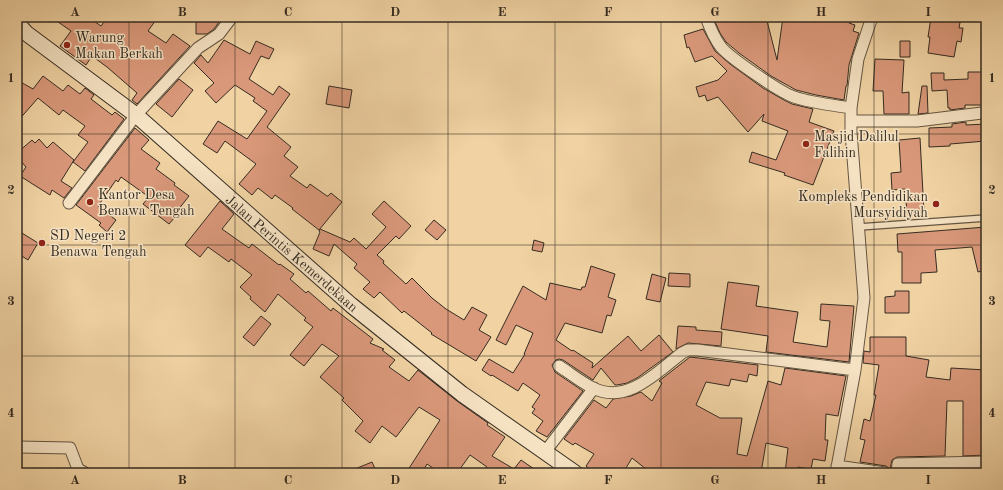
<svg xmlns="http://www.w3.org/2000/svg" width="1003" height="490" viewBox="0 0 1003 490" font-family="'Old Standard TT',serif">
  <rect width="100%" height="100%" fill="#f0d2a3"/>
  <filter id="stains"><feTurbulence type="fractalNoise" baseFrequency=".005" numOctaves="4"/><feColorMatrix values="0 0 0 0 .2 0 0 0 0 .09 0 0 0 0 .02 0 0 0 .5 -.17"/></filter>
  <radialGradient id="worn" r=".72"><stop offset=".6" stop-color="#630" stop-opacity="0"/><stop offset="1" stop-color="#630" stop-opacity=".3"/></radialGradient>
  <path fill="#d9987a" stroke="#352c22" d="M51 17H88L101 26 108 17H158L148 31 166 43 173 34 190 46 137 104 132 100 137 93 107 67 92 56 86 65 60 46 71 31Z
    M196 17H220L219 22 214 29 207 34H196Z
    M713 17H766L777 60 783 17 815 22 817 17H852L849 23 855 25 853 31 859 33 849 65 847 86H846L844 100 816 95 796 90 771 76 739 53 726 42 720 33Z
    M931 17H961L959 28H963L961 42 957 41 954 57 928 53 930 37H928Z
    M703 29 715 51 730 64 763 88 784 100 792 104 813 109 809 122 834 131 813 185 784 175 785 173 749 162 752 152 776 160 788 131 762 121 764 114 748 132 718 97 707 101 705 95 699 97 696 87 718 80 727 71 712 56 695 62 689 47 687 48 684 35Z
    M224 40 250 54 256 41 274 49 269 59 261 56 249 79 273 95 279 86 290 94 267 127 291 147 284 156 298 167 290 176 307 188 310 184 327 196H328L331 193 342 202 319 230 292 209 293 208 275 195 272 199 258 188 252 195 239 184 256 164 225 141 217 153 203 144 218 121 247 139 267 111 253 101 255 98 235 85 216 103 205 91 214 83 194 63 201 55 208 63Z
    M900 41H910V57H900Z
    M875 59 904 60 902 93 909 92V114H884L883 91H873Z
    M968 72H984L985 105H965V108L950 110V108H948L947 90 932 91 931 73H944V80L968 79Z
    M43 76 63 91 68 85 80 94 85 88 94 95 91 99 112 115 115 112 124 119 85 171 73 162 88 142 78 135 85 126 63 110 59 115 38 98 17 122V80L33 89Z
    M179 79 193 90 172 117 156 104Z
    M329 86 352 90 349 108 326 104Z
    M922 86H927L928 113 918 114Z
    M966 122V125L986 124V141L950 144V146L929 147V128L952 127V124Z
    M135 128 149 140 141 149 160 163 156 169 175 183 174 185 189 196 174 215 176 216 169 224 143 204 149 197 121 177 118 182 116 180 98 206 116 220 107 232 99 225 101 223 76 205Z
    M920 138 924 212 907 213 905 189 892 190 891 173 901 172 899 140Z
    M39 139 47 148 53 142 74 160 61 181 72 188 64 198 52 190 50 195 20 176 26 167 17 157V153L32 140 35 143Z
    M220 201 234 214 222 229 249 248 252 244 279 265 280 264 294 274 290 279 306 293 308 291 331 311 333 308 373 339 370 343 384 349 382 350 395 360 389 367 409 381 418 370 457 401 488 423 487 425 505 437 492 456 514 469 521 460 540 473H484L487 467 470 455 457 473H440L427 464 422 473H406L440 420 419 407 396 437 382 426 370 443 355 431 363 421 342 400 344 398 320 377 339 356 322 344 304 366 290 355 313 327 304 320 306 318 278 294 265 312 250 299 251 297 240 287 252 275 231 259 229 262 208 247 200 257 185 245Z
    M384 201 411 226 399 239 396 236 377 255 384 261 383 263 406 284 412 278 432 298 446 309 464 320 472 307 487 315 479 330 491 337 476 361 431 334 432 333 404 311 402 313 380 292 374 298 363 289 370 282 354 268 357 264 334 244 329 256 313 249 320 232 319 231 320 229 350 242 354 238 366 249 386 227 372 214Z
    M434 220 446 230 437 240 425 230Z
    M986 227V270L978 272 972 247 935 250 937 272 921 273V283H902V252H898L897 234Z
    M17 230 38 243 28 260 17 253Z
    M534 240 544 243 542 252 532 250Z
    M591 266 615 274 608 297 616 300 611 316 607 315 602 333 565 323 556 340 572 351 573 350 593 363 592 368 628 336 641 351 659 335 673 352 637 378 627 383 617 385H615L601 368 593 380 563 360 559 359 556 360 552 365 555 372 583 391 547 437 536 431 543 421 532 413 535 409 532 407 540 395 523 383 518 391 492 375 491 376 482 370 489 359 513 373 525 354H524L533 333 516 325 506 345 496 340 523 286 546 300 550 283 581 290 582 287H585Z
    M669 273 690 274V287L668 286Z
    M652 274 666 278 660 302 646 299Z
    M728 282 759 286 756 306 798 312 793 342 827 347 830 321 820 320 821 304 854 306 849 362 766 352 768 336 721 329Z
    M895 291H909V313H885V297L895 296Z
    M261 316 271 324 254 346 243 337Z
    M678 326 696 327V330L722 332 721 346 688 343 676 349Z
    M870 337H906V356L929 360 926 377 950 380 951 368 986 370V455L963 456V401H947L945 456 897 457 892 460 890 469 886 466 860 462 865 440 860 439 864 419 870 421 876 395H874L879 365 863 363 864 351 870 352Z
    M690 357 758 365 757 376 749 374 747 382 731 379 729 386 706 382 696 405 720 418H742L737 454 747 456 768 381 781 385 785 368 846 376 838 416 826 414 825 440H828L825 461 813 459 811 469 798 467 797 473H785L788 448 766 443 761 473H651L632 458 623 473H595L586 466 594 454 575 443 573 445 564 439 594 400 606 408 613 399 631 396 641 392 652 401 662 383 659 381Z
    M372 462 377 473H345Z
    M922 470V473H904V471Z"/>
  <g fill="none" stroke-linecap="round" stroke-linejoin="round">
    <g stroke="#645642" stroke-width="8">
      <path id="lane" d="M859 227 986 218"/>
    </g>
    <g stroke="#645642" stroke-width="13">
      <path id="street" d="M706 17C710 28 714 38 721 47 730 58 780 92 794 97 812 103 832 105 851 108
        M851 121H917L982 113
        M69 203 136 115 198 48 219 34 232 17
        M559 366C570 373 581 382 593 388 627 405 657 372 682 353L688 350H697L855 370
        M17 447 70 448 78 469 85 473
        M545 452 594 388
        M837 466 885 473
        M836 473 855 370 864 298 851 132V108L858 59 872 17
        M897 473 898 464 986 462"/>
    </g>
    <g stroke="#352c22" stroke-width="17">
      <path id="secondary" d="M17 23 26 33 136 115 351 305 462 394 575 473"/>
    </g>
    <use href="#lane" stroke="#f5e2c3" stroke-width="5.5"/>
    <use href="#street" stroke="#f5e2c3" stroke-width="11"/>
    <use href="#secondary" stroke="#f5e2c3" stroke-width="15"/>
  </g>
  <path fill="none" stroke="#352c22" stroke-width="1" stroke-opacity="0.55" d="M129 17V473M235 17V473M342 17V473M448 17V473M555 17V473M661 17V473M768 17V473M874 17V473M17 134H986M17 245H986M17 356H986"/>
  <g fill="#8f2418" stroke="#f5e2c3" stroke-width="1.5">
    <circle cx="67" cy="45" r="4"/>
    <circle cx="806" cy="144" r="4"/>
    <circle cx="90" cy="202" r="4"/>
    <circle cx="936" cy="204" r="4"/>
    <circle cx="42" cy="243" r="4"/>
  </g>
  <g text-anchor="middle" stroke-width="3" stroke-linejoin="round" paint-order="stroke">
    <g font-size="14" fill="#352c22" stroke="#f5e2c3" text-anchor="start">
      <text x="75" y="42">Warung<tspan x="75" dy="16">Makan Berkah</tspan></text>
      <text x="814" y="141">Masjid Dalilul<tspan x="814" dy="16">Falihin</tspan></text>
      <text x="98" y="199">Kantor Desa<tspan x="98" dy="16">Benawa Tengah</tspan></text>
      <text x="928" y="201" text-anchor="end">Kompleks Pendidikan<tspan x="928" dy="16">Mursyidiyah</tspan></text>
      <text x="50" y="240">SD Negeri 2<tspan x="50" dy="16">Benawa Tengah</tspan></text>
    </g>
    <g font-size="14" fill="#352c22" stroke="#f5e2c3">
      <text transform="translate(292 253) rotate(41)" y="5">Jalan Perintis Kemerdekaan</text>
    </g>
  </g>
  <rect width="1003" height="490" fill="none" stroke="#f0d2a3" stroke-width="44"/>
  <rect x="22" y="22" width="959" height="446" fill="none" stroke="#352c22" stroke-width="1.5"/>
  <g font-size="13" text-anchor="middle" font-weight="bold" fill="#352c22">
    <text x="75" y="16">A</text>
    <text x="182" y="16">B</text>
    <text x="288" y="16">C</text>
    <text x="395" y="16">D</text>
    <text x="502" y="16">E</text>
    <text x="608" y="16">F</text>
    <text x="715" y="16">G</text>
    <text x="821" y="16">H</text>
    <text x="928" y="16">I</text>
    <text x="11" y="82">1</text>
    <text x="992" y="82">1</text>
    <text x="11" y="194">2</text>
    <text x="992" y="194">2</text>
    <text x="11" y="305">3</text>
    <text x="992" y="305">3</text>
    <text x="11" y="417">4</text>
    <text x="992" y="417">4</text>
    <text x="75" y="484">A</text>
    <text x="182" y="484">B</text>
    <text x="288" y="484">C</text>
    <text x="395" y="484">D</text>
    <text x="502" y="484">E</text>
    <text x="608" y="484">F</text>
    <text x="715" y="484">G</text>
    <text x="821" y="484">H</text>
    <text x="928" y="484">I</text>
  </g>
  <rect width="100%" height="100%" filter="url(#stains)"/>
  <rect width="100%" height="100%" fill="url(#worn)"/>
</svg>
